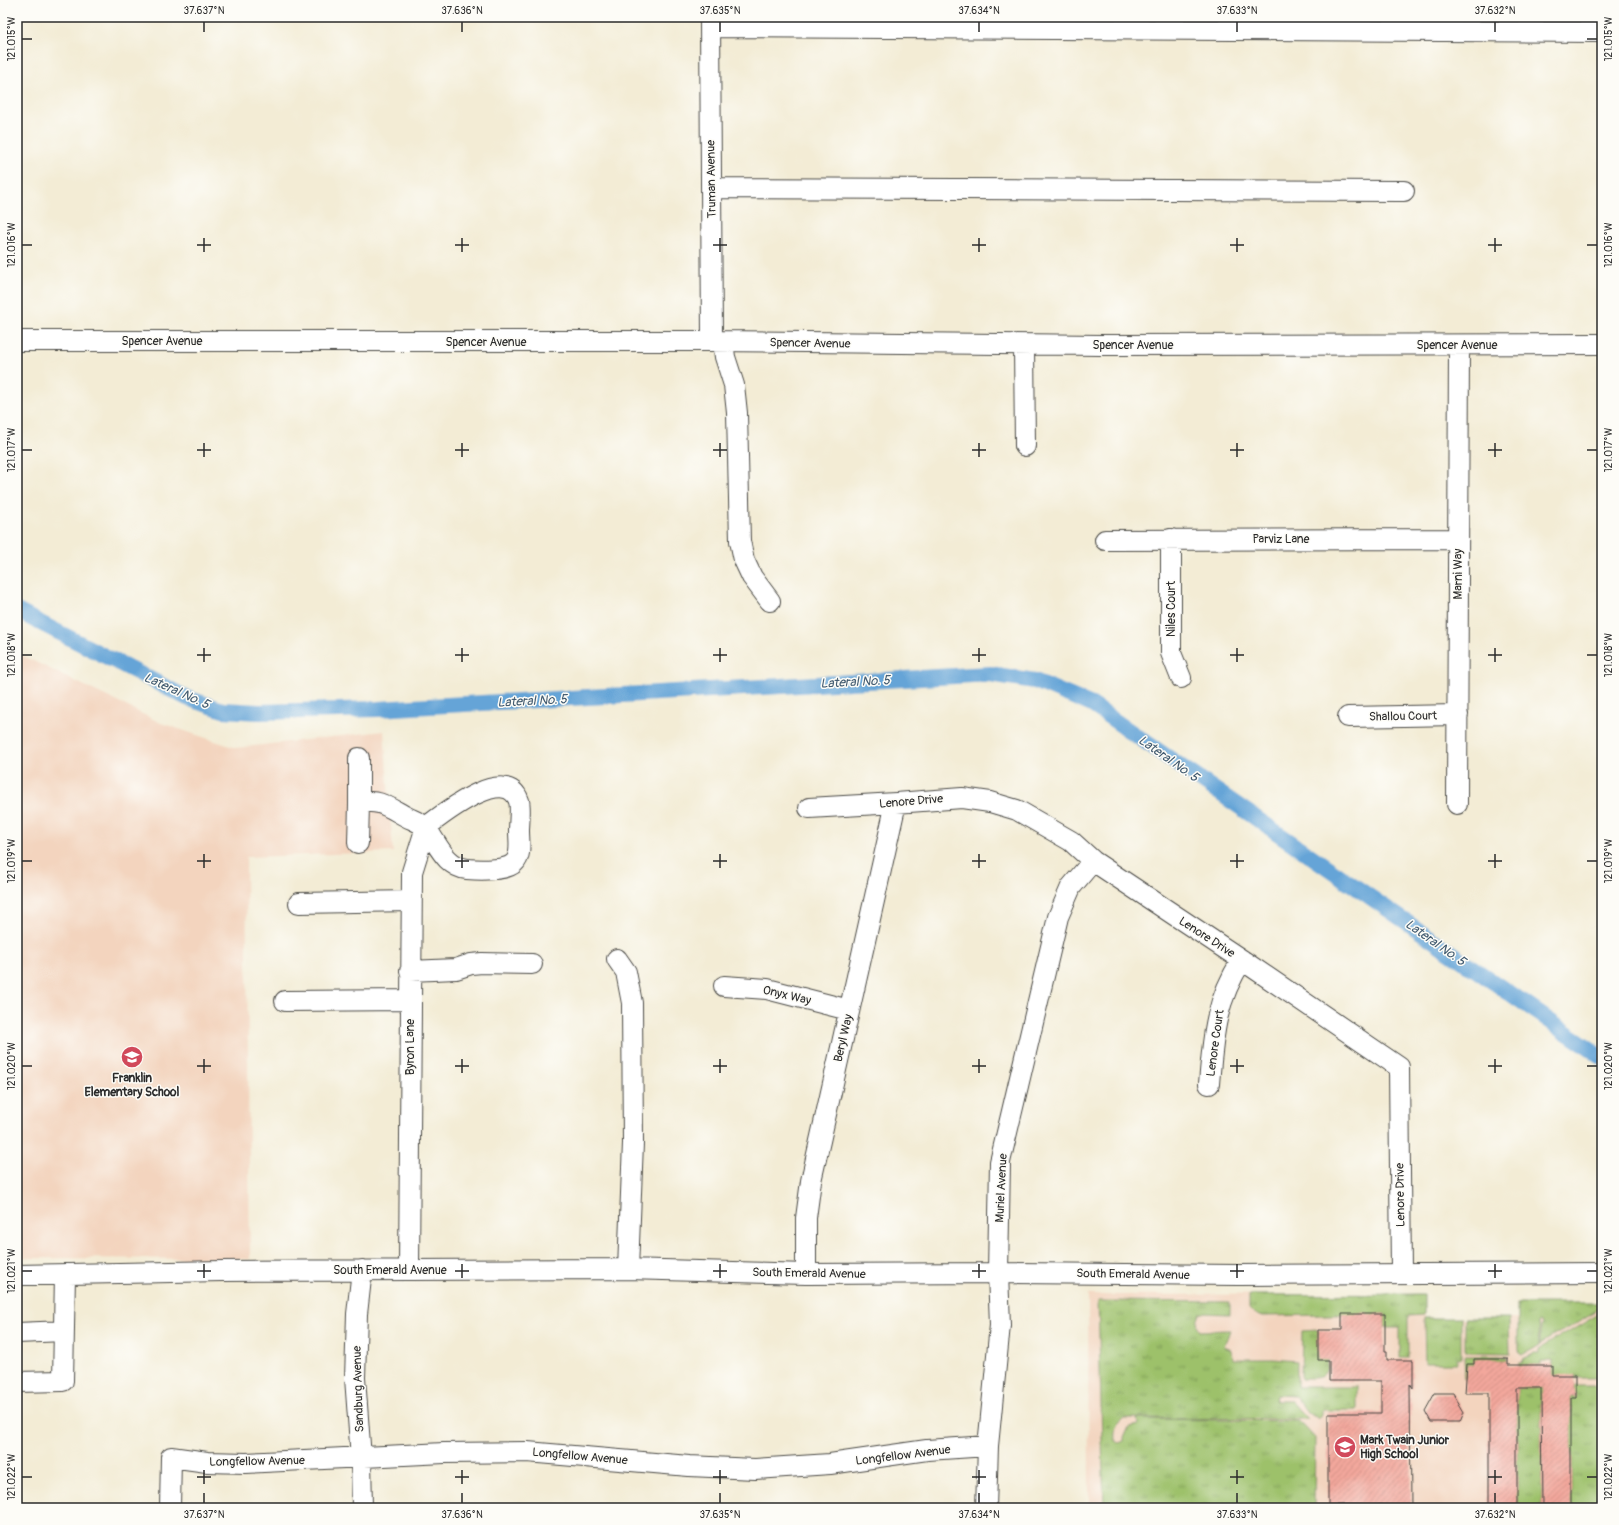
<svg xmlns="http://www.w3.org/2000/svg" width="1619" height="1525" viewBox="0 0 1619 1525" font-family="Pangolin,sans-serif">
  <defs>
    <pattern id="grass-tufts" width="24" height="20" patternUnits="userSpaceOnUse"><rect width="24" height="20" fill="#9dc16b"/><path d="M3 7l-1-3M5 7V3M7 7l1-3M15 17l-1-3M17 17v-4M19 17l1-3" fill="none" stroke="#809d58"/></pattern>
    <pattern id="building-hatch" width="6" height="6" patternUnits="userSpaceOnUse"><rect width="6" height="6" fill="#f3a79c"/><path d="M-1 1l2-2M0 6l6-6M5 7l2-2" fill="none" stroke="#c5887f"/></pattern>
  </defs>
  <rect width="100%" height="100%" fill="#fdfcf7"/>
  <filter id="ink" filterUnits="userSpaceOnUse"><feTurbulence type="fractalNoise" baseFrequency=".025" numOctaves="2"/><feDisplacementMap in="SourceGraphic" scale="8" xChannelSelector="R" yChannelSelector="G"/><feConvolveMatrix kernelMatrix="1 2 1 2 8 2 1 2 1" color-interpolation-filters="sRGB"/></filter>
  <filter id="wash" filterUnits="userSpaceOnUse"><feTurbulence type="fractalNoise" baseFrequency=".012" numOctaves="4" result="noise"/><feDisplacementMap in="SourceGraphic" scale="16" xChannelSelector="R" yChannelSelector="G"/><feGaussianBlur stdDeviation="0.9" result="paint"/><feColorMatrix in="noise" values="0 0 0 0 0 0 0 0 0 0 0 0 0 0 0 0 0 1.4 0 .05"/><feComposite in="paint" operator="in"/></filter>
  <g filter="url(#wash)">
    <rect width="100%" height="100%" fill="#f3ecd5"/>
    <path fill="#f3d4be" d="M17 653 161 723 236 748 384 731 393 852 246 857 250 1259 17 1258Z
      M1424 1294 1425 1318H1518V1303H1602V1508H1089L1088 1295Z"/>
    <path fill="url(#grass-tufts)" stroke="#64764b" d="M1424 1294V1315L1408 1316V1358H1400V1327H1385V1314L1263 1316 1254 1313 1249 1308V1295Z
      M1098 1301 1230 1302V1314L1201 1313C1197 1319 1196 1325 1200 1331L1230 1330 1224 1347 1232 1350 1233 1359H1273L1297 1361V1387H1357V1410H1322V1415L1317 1419 1308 1412 1296 1396 1276 1395 1275 1401H1292L1308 1419 1124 1418C1116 1424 1114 1429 1115 1440L1119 1443 1124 1441V1438L1129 1427 1138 1425 1137 1419 1299 1421 1315 1438 1314 1508H1104Z
      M1518 1303H1598L1600 1306 1599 1309 1540 1344V1327L1542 1324 1541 1322H1538L1539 1345 1522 1355 1519 1353 1518 1350Z
      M1602 1311V1378H1576V1375L1552 1379V1361H1541V1365H1519V1362H1522L1523 1359 1534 1353H1539V1349Z
      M1424 1318H1461V1358H1456V1363H1425Z
      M1465 1318H1509L1510 1353 1465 1352Z
      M1318 1330V1360H1327C1327 1381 1319 1379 1301 1379L1302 1331Z
      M1464 1356H1507V1359H1474V1364H1467V1379H1465Z
      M1576 1386H1601L1602 1508H1571V1397H1576Z
      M1517 1388H1541L1542 1508H1517Z"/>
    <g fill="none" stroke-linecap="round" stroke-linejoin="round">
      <path stroke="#65a4d7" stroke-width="16" d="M17 611 187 698 223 710 259 712 378 709 990 674 1035 681 1092 705 1602 1057"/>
    </g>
    <g id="blocks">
      <path fill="url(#building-hatch)" d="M1342 1314H1385V1351H1387V1360H1413V1389L1410 1384 1411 1508H1382V1505H1328V1413H1381V1381H1329V1360H1318V1330H1342Z
        M1474 1359H1508V1365H1552V1375H1576V1397H1571V1508H1542L1541 1388H1517V1508H1489V1393H1465L1467 1364H1474Z
        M1435 1393H1453L1464 1412 1460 1422H1431L1425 1411Z"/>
    </g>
  </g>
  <g filter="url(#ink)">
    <use href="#blocks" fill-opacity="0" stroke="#494844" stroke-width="1"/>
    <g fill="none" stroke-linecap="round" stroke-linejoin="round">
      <g stroke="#494844" stroke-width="22">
        <path id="minor" d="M710 17 712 341
          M710 27 1602 32
          M712 188 1404 191
          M17 341H712L1101 345 1602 344
          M723 342 725 357 734 385 737 413 740 541 744 560 752 577 770 601
          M1024 345 1025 446
          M1171 539V653L1181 678
          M1105 540 1458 539
          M1348 717 1458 715
          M359 758V804
          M1457 804 1459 345
          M809 808 896 803 962 798 990 802 1017 810 1071 841 1093 861 1242 960 1399 1067 1401 1274
          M358 843 359 804C378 797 391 809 407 817 413 820 421 823 426 827 428 829 430 834 432 837 441 851 449 867 467 869 478 870 506 871 514 863 522 856 519 841 519 831 519 823 521 808 519 801 506 763 442 815 426 827
          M299 903 411 901
          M617 959 626 972 632 1003 633 1143 628 1269
          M410 971 456 969 471 964 482 963 532 964
          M724 986 767 989 849 1010
          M285 1001 410 1000
          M1209 1084C1213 1036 1215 1002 1242 960
          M362 1270 357 1314 355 1378 361 1458 362 1508
          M409 1270 412 872 426 827
          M806 1274V1218L811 1181 896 803
          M17 1275 222 1271 628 1269 806 1274 998 1273 1239 1275 1602 1273
          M17 1333 64 1331
          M17 1382 63 1381 65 1274
          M170 1508 171 1457 207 1462 246 1463 444 1453 527 1452 689 1466 755 1469 830 1464 927 1450 988 1446
          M986 1508 988 1446 1000 1325 998 1273 1000 1162 1058 917 1071 887 1093 861"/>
      </g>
      <use href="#minor" stroke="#fff" stroke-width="20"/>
    </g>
  </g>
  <path fill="none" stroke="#2b2b2b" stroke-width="1.5" d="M204 22V32M462 22V32M720 22V32M979 22V32M1237 22V32M1495 22V32M22 39H32M1587 39H1597M204 238V252M462 238V252M720 238V252M979 238V252M1237 238V252M1495 238V252M22 245H32M197 245H211M455 245H469M713 245H727M972 245H986M1230 245H1244M1488 245H1502M1587 245H1597M204 443V457M462 443V457M720 443V457M979 443V457M1237 443V457M1495 443V457M22 450H32M197 450H211M455 450H469M713 450H727M972 450H986M1230 450H1244M1488 450H1502M1587 450H1597M204 648V662M462 648V662M720 648V662M979 648V662M1237 648V662M1495 648V662M22 655H32M197 655H211M455 655H469M713 655H727M972 655H986M1230 655H1244M1488 655H1502M1587 655H1597M204 854V868M462 854V868M720 854V868M979 854V868M1237 854V868M1495 854V868M22 861H32M197 861H211M455 861H469M713 861H727M972 861H986M1230 861H1244M1488 861H1502M1587 861H1597M204 1059V1073M462 1059V1073M720 1059V1073M979 1059V1073M1237 1059V1073M1495 1059V1073M22 1066H32M197 1066H211M455 1066H469M713 1066H727M972 1066H986M1230 1066H1244M1488 1066H1502M1587 1066H1597M204 1264V1278M462 1264V1278M720 1264V1278M979 1264V1278M1237 1264V1278M1495 1264V1278M22 1271H32M197 1271H211M455 1271H469M713 1271H727M972 1271H986M1230 1271H1244M1488 1271H1502M1587 1271H1597M204 1470V1484M462 1470V1484M720 1470V1484M979 1470V1484M1237 1470V1484M1495 1470V1484M22 1477H32M197 1477H211M455 1477H469M713 1477H727M972 1477H986M1230 1477H1244M1488 1477H1502M1587 1477H1597M204 1493V1503M462 1493V1503M720 1493V1503M979 1493V1503M1237 1493V1503M1495 1493V1503"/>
  <defs>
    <g id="school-disc" transform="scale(1.15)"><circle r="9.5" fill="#d1495b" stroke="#fdfcf7"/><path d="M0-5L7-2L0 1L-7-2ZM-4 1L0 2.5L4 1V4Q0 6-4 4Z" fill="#fff"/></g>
  </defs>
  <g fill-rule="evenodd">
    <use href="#school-disc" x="132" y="1057"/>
    <use href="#school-disc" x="1345" y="1447"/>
  </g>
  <g text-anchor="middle" stroke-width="3" stroke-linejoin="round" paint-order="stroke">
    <g font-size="12" fill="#2b2b2b" stroke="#fdfcf7">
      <text transform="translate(711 179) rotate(-91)" y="4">Truman Avenue</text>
      <text x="162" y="345">Spencer Avenue</text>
      <text x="486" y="346">Spencer Avenue</text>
      <text transform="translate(810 343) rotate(1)" y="4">Spencer Avenue</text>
      <text x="1133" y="349">Spencer Avenue</text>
      <text x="1457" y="349">Spencer Avenue</text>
      <text x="1281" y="543">Parviz Lane</text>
      <text transform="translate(1458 574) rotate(-90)" y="4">Marni Way</text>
      <text transform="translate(1171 609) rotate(-90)" y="4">Niles Court</text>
      <text transform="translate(1403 716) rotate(-1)" y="4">Shallou Court</text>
      <text transform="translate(911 801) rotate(-5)" y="4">Lenore Drive</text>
      <text transform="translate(1207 937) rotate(33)" y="4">Lenore Drive</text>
      <text transform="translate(787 995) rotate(13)" y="4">Onyx Way</text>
      <text transform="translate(843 1038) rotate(-77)" y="4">Beryl Way</text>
      <text transform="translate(1215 1043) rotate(-82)" y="4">Lenore Court</text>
      <text transform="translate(410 1047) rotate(-90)" y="4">Byron Lane</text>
      <text transform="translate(1001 1188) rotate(-87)" y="4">Muriel Avenue</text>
      <text transform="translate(1400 1195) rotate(-91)" y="4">Lenore Drive</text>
      <text x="390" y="1274">South Emerald Avenue</text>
      <text transform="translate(809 1273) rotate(1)" y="4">South Emerald Avenue</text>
      <text transform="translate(1133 1274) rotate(1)" y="4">South Emerald Avenue</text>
      <text transform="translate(358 1389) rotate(-92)" y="4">Sandburg Avenue</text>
      <text transform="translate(903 1455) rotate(-7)" y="4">Longfellow Avenue</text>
      <text transform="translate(580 1456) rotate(5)" y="4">Longfellow Avenue</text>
      <text transform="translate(257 1461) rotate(-1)" y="4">Longfellow Avenue</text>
    </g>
    <g font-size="12" font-weight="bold" fill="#2b2b2b" stroke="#fdfcf7">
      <text x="132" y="1082">Franklin<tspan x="132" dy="14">Elementary School</tspan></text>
      <text x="1360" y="1444" text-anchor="start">Mark Twain Junior<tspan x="1360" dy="14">High School</tspan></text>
    </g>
    <g font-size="13" font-style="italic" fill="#425b70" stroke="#fdfcf7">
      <text transform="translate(855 681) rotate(-3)" y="5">Lateral No. 5</text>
      <text transform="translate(177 690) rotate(24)" y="5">Lateral No. 5</text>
      <text transform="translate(532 700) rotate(-3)" y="5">Lateral No. 5</text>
      <text transform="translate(1169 758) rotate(35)" y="5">Lateral No. 5</text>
      <text transform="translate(1436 942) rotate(35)" y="5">Lateral No. 5</text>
    </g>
  </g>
  <rect width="1619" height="1525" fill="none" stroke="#fdfcf7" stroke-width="44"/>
  <rect x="22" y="22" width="1575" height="1481" fill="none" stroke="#2b2b2b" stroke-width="1.5"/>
  <g font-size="10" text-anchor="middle" fill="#2b2b2b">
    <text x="204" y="14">37.637°N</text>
    <text x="462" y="14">37.636°N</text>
    <text x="720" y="14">37.635°N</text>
    <text x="979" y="14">37.634°N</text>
    <text x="1237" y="14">37.633°N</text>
    <text x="1495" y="14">37.632°N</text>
    <text transform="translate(1608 39) rotate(-90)" y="4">121.015°W</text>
    <text transform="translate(11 39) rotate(-90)" y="4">121.015°W</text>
    <text transform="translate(1608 245) rotate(-90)" y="4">121.016°W</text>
    <text transform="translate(11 245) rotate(-90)" y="4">121.016°W</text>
    <text transform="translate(1608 450) rotate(-90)" y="4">121.017°W</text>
    <text transform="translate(11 450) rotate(-90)" y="4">121.017°W</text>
    <text transform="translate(1608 655) rotate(-90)" y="4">121.018°W</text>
    <text transform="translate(11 655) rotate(-90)" y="4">121.018°W</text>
    <text transform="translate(1608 861) rotate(-90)" y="4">121.019°W</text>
    <text transform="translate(11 861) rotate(-90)" y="4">121.019°W</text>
    <text transform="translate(1608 1066) rotate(-90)" y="4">121.020°W</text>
    <text transform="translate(11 1066) rotate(-90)" y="4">121.020°W</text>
    <text transform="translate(1608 1271) rotate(-90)" y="4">121.021°W</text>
    <text transform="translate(11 1271) rotate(-90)" y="4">121.021°W</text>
    <text transform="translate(1608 1477) rotate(-90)" y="4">121.022°W</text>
    <text transform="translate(11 1477) rotate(-90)" y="4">121.022°W</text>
    <text x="204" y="1518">37.637°N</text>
    <text x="462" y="1518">37.636°N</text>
    <text x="720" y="1518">37.635°N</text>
    <text x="979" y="1518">37.634°N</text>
    <text x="1237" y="1518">37.633°N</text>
    <text x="1495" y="1518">37.632°N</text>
  </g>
</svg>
